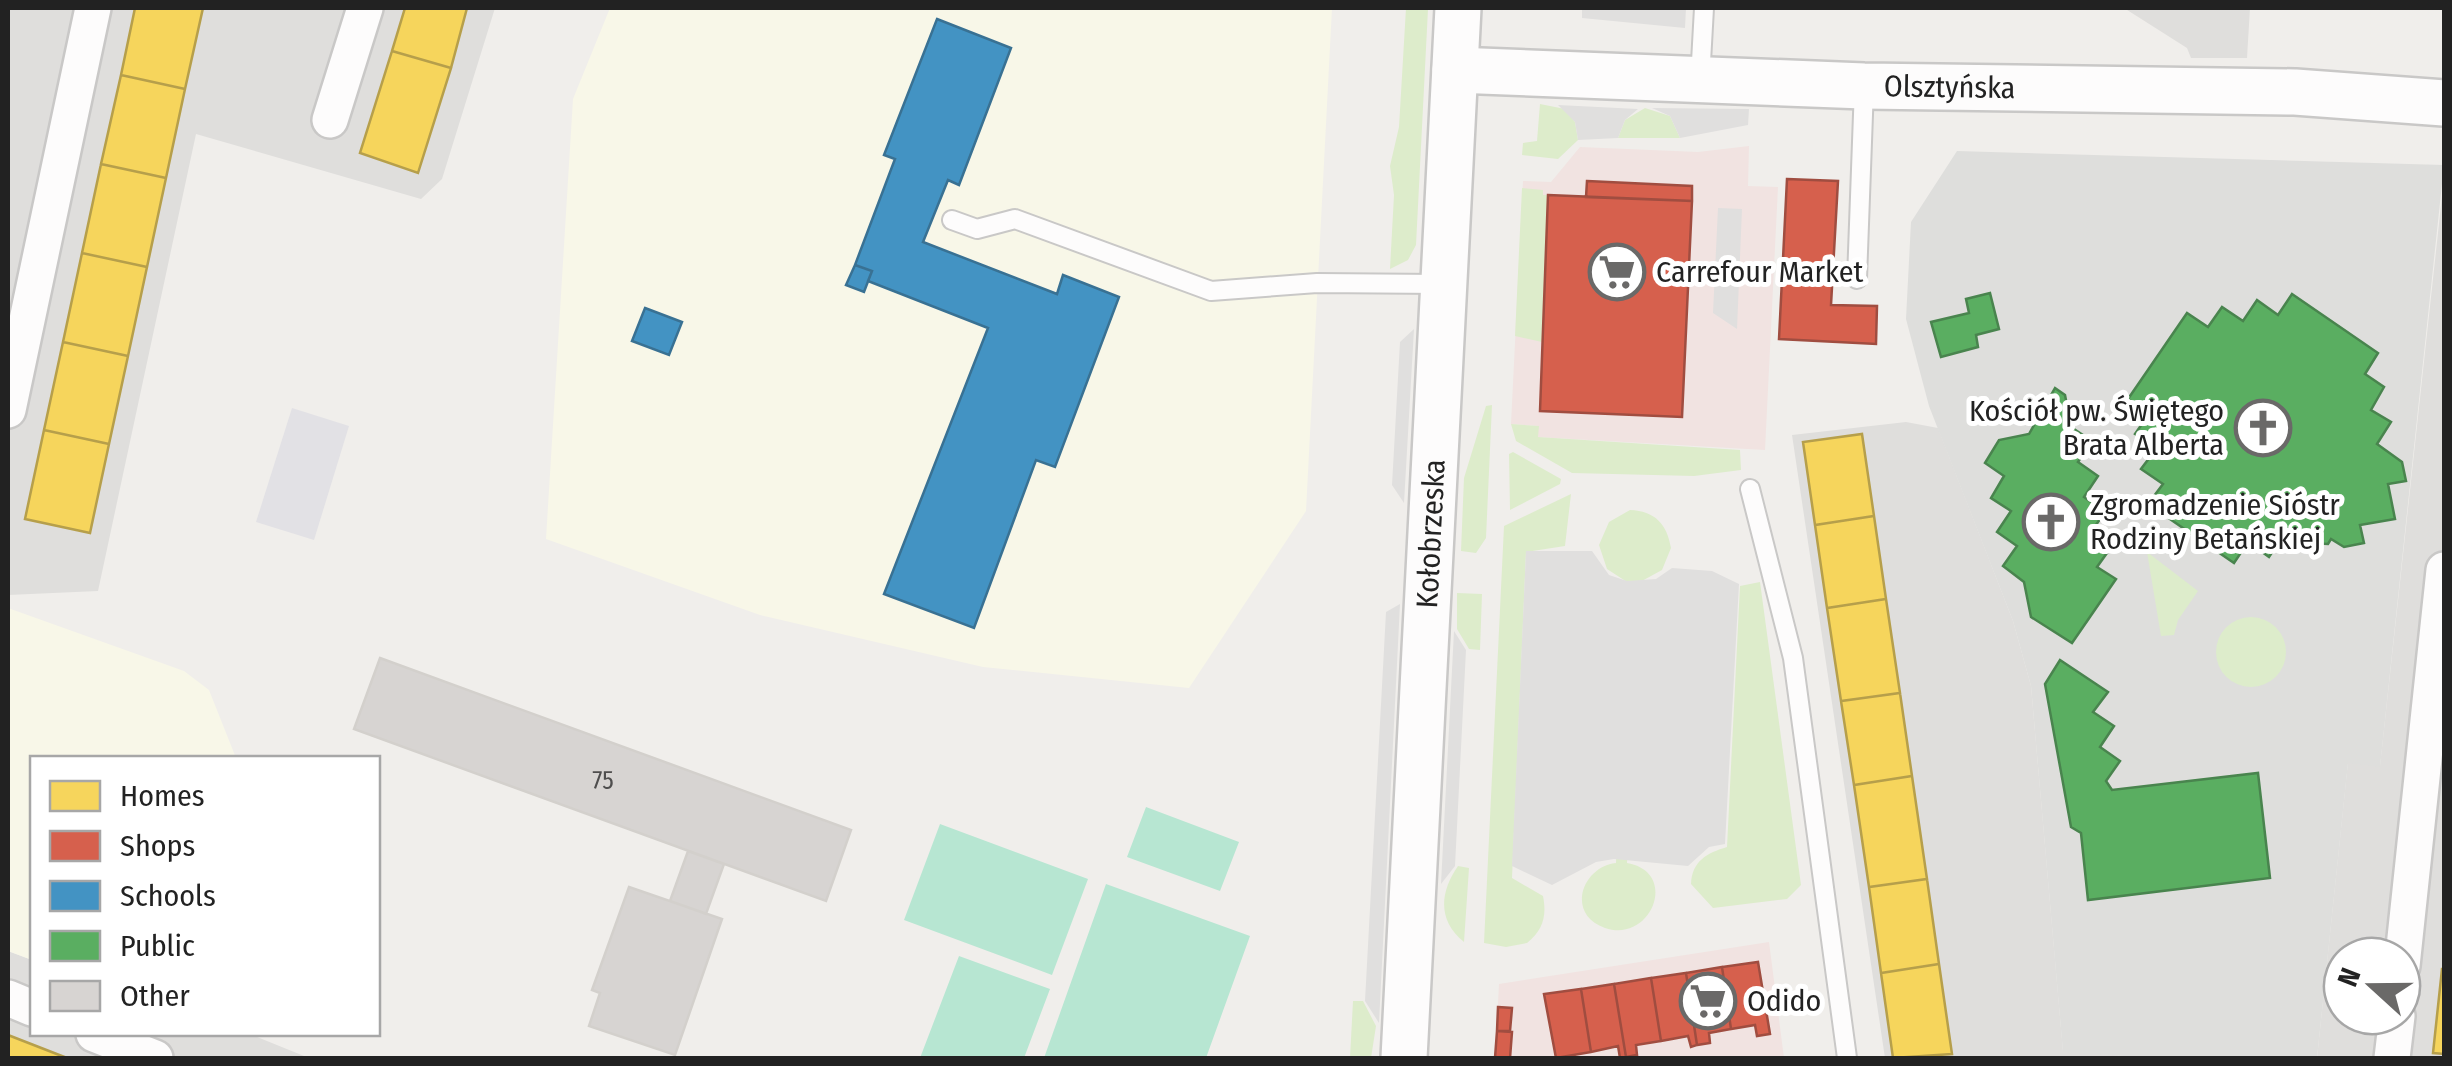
<svg xmlns="http://www.w3.org/2000/svg" width="2452" height="1066" viewBox="0 0 2452 1066" font-family="'Fira Sans Condensed',sans-serif">
  <rect width="100%" height="100%" fill="#f0eeeb"/>
  <path fill="#dfdedc" fill-rule="evenodd" d="M8 8H495L442 179 421 199 196 134 98 591 8 595Z
    M2124 8H2250L2247 58H2191L2187 48Z
    M2442 196 2444 1058H2317L2348 762 2380 766ZM2342 956H2402V1016H2342Z
    M1906 422 1938 428 2013 621 2031 686 2063 1051 2154 1058H1885L1792 435Z
    M8 951 32 960V1034H250L309 1058H8Z"/>
  <path fill="#f1e3e1" d="M1749 146 1748 186 1778 187 1765 450 1537 437 1538 426 1511 424 1523 181 1551 182 1580 147 1698 152Z
    M1769 942 1784 1058H1495L1499 984Z"/>
  <path fill="#f8f7e8" d="M610 8H1332L1306 511 1189 688 983 667 760 615 546 539 573 99Z
    M8 608 184 671 209 690 236 758H32V960L8 951Z"/>
  <path fill="#dededc" d="M1957 151 2444 165 2380 767 2348 763 2317 1058H2154L2063 1052 2031 686 2013 621 1929 406 1906 319 1911 222Z"/>
  <path fill="#ddeccb" d="M1406 8 1428 9 1416 245 1408 260 1390 269 1394 195 1390 166 1399 127Z
    M1540 104 1565 109 1575 122 1578 140 1558 159 1522 155 1523 143 1537 141Z
    M1645 108 1670 116 1680 138H1618L1625 120Z
    M1522 188 1543 190V195H1548L1542 342 1515 336Z
    M1492 405 1486 538 1476 553 1461 551 1464 478 1486 406Z
    M1511 424 1539 426 1538 437 1740 450 1741 470 1694 476 1572 473 1516 441Z
    M1513 452 1561 479 1560 484 1510 510 1509 454Z
    M1571 494 1565 546 1526 552 1512 878 1543 896C1547 916 1543 930 1527 943L1506 947 1484 943 1504 526Z
    M1630 510C1655 511 1667 524 1671 548L1662 570 1640 582 1627 863C1680 872 1651 944 1605 928 1566 915 1581 867 1616 863L1627 582 1607 569 1599 545 1609 522Z
    M2147 552 2198 591 2178 620 2174 635 2161 636Z
    M1760 582 1801 885 1787 899 1713 908 1691 884C1692 861 1707 853 1727 847L1740 586Z
    M1457 593 1482 594 1480 650 1469 649 1457 629Z
    M2216 652a35 35 0 1 1 70 0a35 35 0 1 1-70 0Z
    M1458 866 1469 868 1464 942C1437 920 1440 892 1458 866Z
    M1353 1001H1363L1376 1026 1371 1058H1350Z"/>
  <path fill="#b7e6d2" d="M1146 807 1239 842 1220 891 1127 857Z
    M940 824 1088 879 1052 975 904 920Z
    M1106 884 1250 936 1206 1058H1044Z
    M959 956 1050 989 1024 1058H920Z"/>
  <path fill="#e0dfde" d="M1582 8H1686L1685 28 1582 18Z
    M1558 105 1638 109 1625 120 1618 138 1578 140 1575 122Z
    M1652 108 1749 109 1748 125 1680 138 1670 116Z
    M1718 208 1742 209 1737 329 1713 313Z
    M1414 329 1404 503 1392 485 1400 342Z
    M1526 551H1592L1609 575 1627 581 1656 579 1672 568 1712 571 1739 584 1725 844 1709 847 1688 866 1614 859 1596 862 1552 885 1512 866Z
    M1400 604 1379 1023 1365 1001 1386 612Z
    M1454 631 1466 650 1455 866 1441 884Z"/>
  <path fill="#e2e1e5" d="M292 408 349 426 314 540 256 522Z"/>
  <path fill="#f6d55c" stroke="#b69f4b" stroke-width="2.5" d="M135 8H203L185 89 121 75Z
    M405 8H467L451 68 392 51Z
    M392 51 451 68 418 173 360 153Z
    M121 75 185 89 166 178 101 164Z
    M101 164 166 178 147 267 82 253Z
    M82 253 147 267 128 356 63 342Z
    M63 342 128 356 109 444 44 430Z
    M44 430 109 444 90 533 25 519Z
    M1862 434 1874 516 1815 525 1803 442Z
    M1874 516 1886 599 1827 608 1815 525Z
    M1886 599 1900 693 1841 701 1827 608Z
    M1900 693 1912 776 1854 785 1841 701Z
    M1912 776 1927 879 1869 887 1854 785Z
    M1927 879 1939 964 1881 973 1869 887Z
    M1939 964 1952 1054 1893 1058 1881 973Z
    M2442 969H2444V1054L2433 1053Z
    M8 1035 67 1058H8Z"/>
  <path fill="#d6604d" stroke="#a04d40" stroke-width="2.5" d="M1787 179 1838 181 1831 305 1877 306 1876 344 1779 339Z
    M1587 181 1692 186V201L1586 197Z
    M1548 195 1692 201 1682 417 1540 411Z
    M1758 962 1770 1034 1757 1036 1755 1025 1731 1029 1722 967Z
    M1722 967 1731 1029 1709 1033 1710 1043 1697 1045 1686 973Z
    M1686 973 1697 1045 1691 1047 1688 1036 1661 1041 1651 978Z
    M1651 978 1661 1041 1636 1045 1637 1055 1626 1057 1614 984Z
    M1614 984 1626 1057 1620 1058 1618 1046 1591 1052 1581 989Z
    M1581 989 1591 1052 1556 1058 1544 994Z
    M1498 1007 1512 1008 1510 1031H1497Z
    M1497 1031 1512 1032 1510 1058H1495Z"/>
  <path fill="#4393c3" stroke="#397193" stroke-width="2.5" d="M937 19 1011 48 959 185 948 180 923 242 1057 294 1063 275 1119 297 1055 467 1036 460 974 628 884 594 988 328 868 281 872 271 855 265 895 159 884 155Z
    M855 265 872 271 864 292 846 285Z
    M645 308 682 322 669 355 632 341Z"/>
  <path fill="#5aae61" stroke="#49844e" stroke-width="2.5" d="M1990 293 1999 329 1976 335 1978 347 1941 357 1931 322 1969 313 1966 299Z
    M2292 294 2378 353 2365 374 2384 387 2371 410 2391 422 2377 444 2402 462 2406 481 2388 484 2395 519 2360 525 2364 543 2344 547 2331 539 2328 544 2309 543 2304 550 2283 536 2269 557 2248 542 2234 563 2148 504 2163 484 2141 469 2156 449 2135 434 2149 414 2128 399 2187 313 2208 327 2222 307 2243 321 2257 300 2278 315Z
    M2055 388 2065 395 2071 427 2092 441 2078 462 2098 476 2084 497 2105 512 2091 532 2112 546 2097 567 2116 579 2072 643 2031 617 2024 582 2003 566 2017 546 1997 532 2011 511 1991 498 2004 476 1985 463 1999 440 2029 434Z
    M2060 660 2108 692 2093 712 2114 726 2100 747 2120 761 2106 781 2112 790 2258 773 2270 878 2088 900 2081 833 2071 827 2045 684Z"/>
  <path fill="#d7d4d2" stroke="#d3d0cc" stroke-width="2.5" d="M380 658 851 830 826 901 354 729Z
    M688 851 724 864 706 914 670 901Z
    M629 887 722 919 675 1055 589 1026 600 993 592 990Z"/>
  <g fill="none" stroke-linecap="round" stroke-linejoin="round">
    <g stroke="#c9c8c7" stroke-width="22">
      <path id="service" d="M1700 80 1704 8
        M952 220 977 229 1015 219 1211 291 1317 283 1441 284
        M1857 279 1864 87
        M1750 489 1793 658 1847 1058"/>
    </g>
    <g stroke="#c9c8c7" stroke-width="40">
      <path id="minor" d="M330 120 365 8
        M8 410 93 8
        M2402 966 2444 570
        M8 998 32 1008
        M94 1034 155 1058
        M2392 1058 2397 1016"/>
    </g>
    <g stroke="#c9c8c7" stroke-width="50">
      <g id="tertiary">
        <path id="s1" d="M1455 70 1864 86 2295 92 2444 103"/>
        <path id="s2" d="M1404 1058 1458 8"/>
      </g>
    </g>
    <use href="#service" stroke="#fdfcfc" stroke-width="18"/>
    <use href="#minor" stroke="#fdfcfc" stroke-width="35"/>
    <use href="#tertiary" stroke="#fdfcfc" stroke-width="45"/>
  </g>
  <defs>
    <g id="supermarket-ring" transform="scale(2.875)"><circle r="9.5" fill="#fff" stroke="#6a6968" stroke-width="1.5"/><path d="M-6-5.5h2.5l.6 2H6L4.5 2H-2.5L-4.4-4H-6ZM-1.5 3.2a1.3 1.3 0 1 0 .1 0ZM3 3.2a1.3 1.3 0 1 0 .1 0Z" fill="#6a6968"/></g>
    <g id="church-ring" transform="scale(2.875)"><circle r="9.5" fill="#fff" stroke="#6a6968" stroke-width="1.5"/><path d="M-1.2-6h2.4v3.5h3.3v2.4h-3.3V6h-2.4V-.1h-3.3v-2.4h3.3Z" fill="#6a6968"/></g>
  </defs>
  <g fill-rule="evenodd">
    <use href="#supermarket-ring" x="1617" y="272"/>
    <use href="#church-ring" x="2263" y="428"/>
    <use href="#church-ring" x="2051" y="522"/>
    <use href="#supermarket-ring" x="1708" y="1001"/>
  </g>
  <g text-anchor="middle" stroke-width="10" stroke-linejoin="round" paint-order="stroke">
    <g font-size="25" fill="#4f4e4e">
      <text x="603" y="789">75</text>
    </g>
    <g font-size="30" fill="#222" stroke="#fff">
      <text dy="10" stroke="none"><textPath href="#s1" startOffset="495">Olsztyńska</textPath></text>
      <text dy="10" stroke="none"><textPath href="#s2" startOffset="525">Kołobrzeska</textPath></text>
    </g>
    <g font-size="30" fill="#222" stroke="#fff" text-anchor="start">
      <text x="1656" y="282">Carrefour Market</text>
      <text x="2224" y="421" text-anchor="end">Kościół pw. Świętego<tspan x="2224" dy="34">Brata Alberta</tspan></text>
      <text x="2090" y="515">Zgromadzenie Sióstr<tspan x="2090" dy="34">Rodziny Betańskiej</tspan></text>
      <text x="1747" y="1011">Odido</text>
    </g>
  </g>
  <rect width="2452" height="1066" fill="none" stroke="#222222" stroke-width="20"/>
  <rect x="30" y="756" width="350" height="280" fill="#ffffff" stroke="#a7a7a7" stroke-width="2.5"/>
  <rect x="50" y="781" width="50" height="30" fill="#f6d55c" stroke="#a7a7a7" stroke-width="2.5"/>
  <text x="120" y="806" font-size="30" fill="#222222">Homes</text>
  <rect x="50" y="831" width="50" height="30" fill="#d6604d" stroke="#a7a7a7" stroke-width="2.5"/>
  <text x="120" y="856" font-size="30" fill="#222222">Shops</text>
  <rect x="50" y="881" width="50" height="30" fill="#4393c3" stroke="#a7a7a7" stroke-width="2.5"/>
  <text x="120" y="906" font-size="30" fill="#222222">Schools</text>
  <rect x="50" y="931" width="50" height="30" fill="#5aae61" stroke="#a7a7a7" stroke-width="2.5"/>
  <text x="120" y="956" font-size="30" fill="#222222">Public</text>
  <rect x="50" y="981" width="50" height="30" fill="#d7d4d2" stroke="#a7a7a7" stroke-width="2.5"/>
  <text x="120" y="1006" font-size="30" fill="#222222">Other</text>
  <g transform="translate(2372 986) rotate(291)"><circle r="48" fill="#ffffff" stroke="#a7a7a7" stroke-width="2.5"/>
  <path d="M0-8L18 38L0 25L-18 38Z" fill="#6a6968"/>
  <text y="-15" font-size="28" font-weight="bold" text-anchor="middle" fill="#222222">N</text>
  </g>
</svg>
